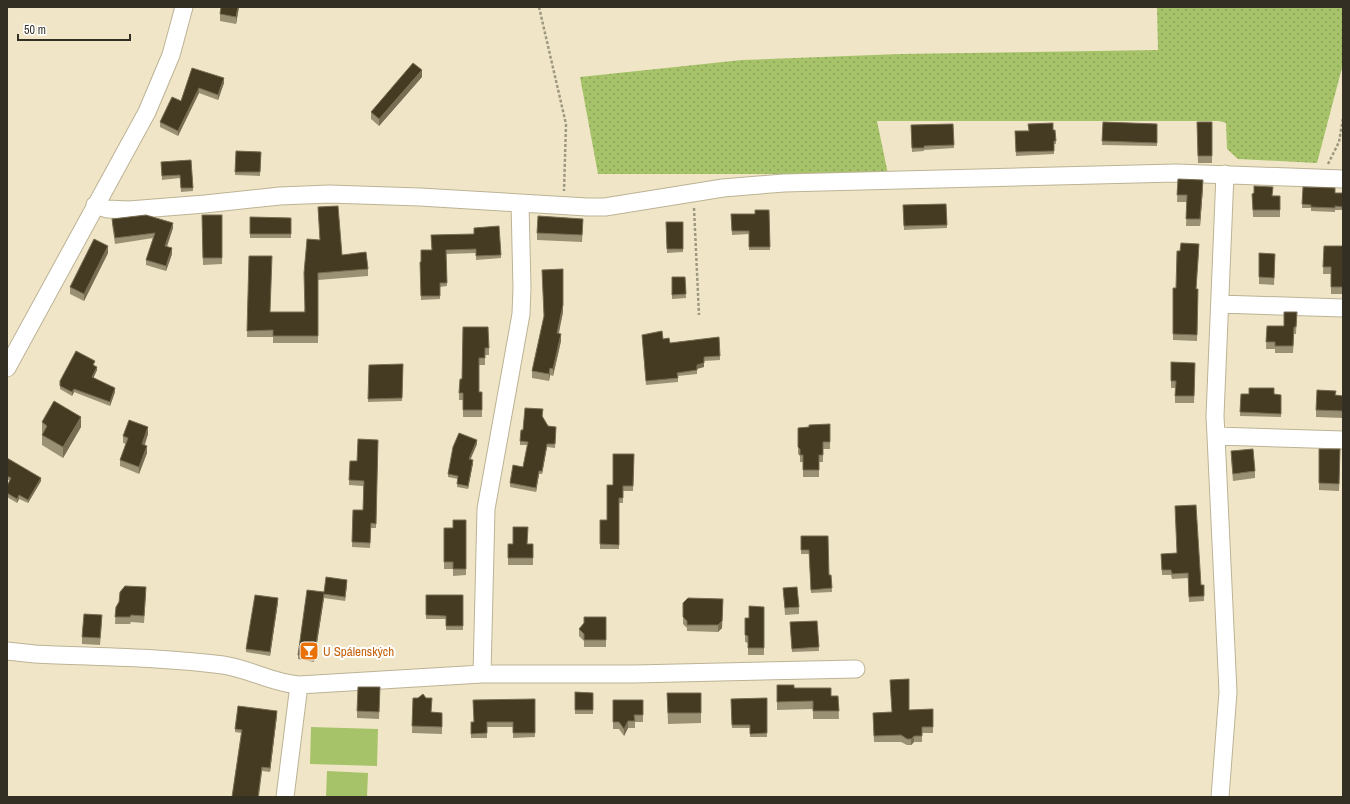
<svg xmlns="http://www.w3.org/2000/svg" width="1350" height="804" viewBox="0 0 1350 804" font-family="'Archivo Narrow',sans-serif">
  <defs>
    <pattern id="grass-dots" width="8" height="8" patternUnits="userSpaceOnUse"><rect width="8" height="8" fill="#a6c36a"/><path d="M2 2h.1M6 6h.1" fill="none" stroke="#889f57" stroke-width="1.8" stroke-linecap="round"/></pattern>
  </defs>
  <rect width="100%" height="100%" fill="#f0e6c7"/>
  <path fill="url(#grass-dots)" d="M1157 7H1343V64L1317 163 1238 159 1227 149 1226 123 1219 121H877L888 174H598L580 77 742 60 900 54 1158 50Z"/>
  <path fill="#a6c36a" d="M311 727 378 729 377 766 310 764Z
    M327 771 368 773 367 797H326Z"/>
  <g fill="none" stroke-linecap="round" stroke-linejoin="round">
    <g stroke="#bcb295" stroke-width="19">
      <path id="minor" d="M1225 174 1215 416 1216 436 1343 440
        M95 205 107 209 129 210 205 204 280 196 329 194 420 197 587 207H605L723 188 784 183 1176 173 1343 179
        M1220 304 1343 308
        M7 368 147 112 171 55 184 7
        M1216 436 1228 692 1220 797
        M7 651 35 654C97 657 162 657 223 665 250 669 272 683 299 685
        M482 674 486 509 521 314 522 288 520 203
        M285 797 299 685 482 674H634L856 669"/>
    </g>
    <path stroke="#9f9881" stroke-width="2.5" stroke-dasharray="3 2" stroke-linecap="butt" d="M539 7 566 124 564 191
      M1328 164 1339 142 1343 118
      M694 208 699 315"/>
    <use href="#minor" stroke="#fff" stroke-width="17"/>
  </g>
  <path fill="#9a9074" d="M239 7 236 24 220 21V14Z
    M192 68 224 83 218 100 199 93 178 136 160 127V122L181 101Z
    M422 77 379 126 371 119V112Z
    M1103 122 1157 124V146L1102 145Z
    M1197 122H1212V163H1198Z
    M953 124 954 148 924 150V151L912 152 911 125Z
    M1055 130 1056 144H1054V154L1016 156 1015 131Z
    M236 151 261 152 260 176 235 175Z
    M191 160 193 191 181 192 180 178 162 180 161 162Z
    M1178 179 1203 187 1200 226H1186L1187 202H1177Z
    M1303 187 1335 193H1343V210H1335V212L1311 211V208H1302Z
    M1252 194 1280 196V217H1253Z
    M946 204 947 228 904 230 903 205Z
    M318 207 342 255 368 269V276L318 280V343H273V337H247L249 256 270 312H304L320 240Z
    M769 210 770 250H749V234L732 235 731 214H755Z
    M202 215H222V264L203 265Z
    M250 217 291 218V238H250Z
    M112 219 173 228 167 247 172 254 166 271 146 265V260L153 238 115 244 112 224Z
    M666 222H683V252L667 253Z
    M583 225 582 242 537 240V233Z
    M431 235 501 255V258L476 260V253L446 254 447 286 440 287V299L421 300 420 262H421L432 250Z
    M1324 246H1343V294H1331V274H1323Z
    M1199 250 1196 289H1198L1197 341 1173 340V288H1176Z
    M108 253 84 301 70 294V287Z
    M1259 253 1275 261 1274 285 1259 284Z
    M672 277H685L686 298 672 299Z
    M563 312 559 333 561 341 553 376 550 375 549 381 532 378V371Z
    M1297 312 1296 334H1294L1293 353H1275V349H1266L1267 326H1284Z
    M463 327 489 348V355H485V365H479V392H482V417H463V400H459V393L462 379Z
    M642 335 663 339 670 343 720 356V360L704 361V367L697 368V374L678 376V382L646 385Z
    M95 364 94 365 97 370 93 378 115 392 110 406 74 392 72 396 60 389V381Z
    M403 364 402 401 368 402V399Z
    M1195 370 1194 403H1175V388H1171V381Z
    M1241 394 1281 395V417L1240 416Z
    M1336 395 1343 396V418L1316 417V410Z
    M543 413V417L548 426 556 430 555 448 547 447 542 474H539L536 492 510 487V483L523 467 527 445H520V441L523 430Z
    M42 422 81 427 63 458 42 445V435L43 434 42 433Z
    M830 424V449H823V462H819V477H803V462H800V456L798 454V428L809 427Z
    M148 434 145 445 147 453 139 474 120 466V460L126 444 123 443V436Z
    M378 440 376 528H371L370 548 352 547 353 510H363V486L349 485V480L357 461Z
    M477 444 470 459 473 463 468 489 457 487 458 479 448 477V474Z
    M1319 449 1340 456 1339 491 1319 490Z
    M1231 451 1255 471V478L1233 481 1231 458Z
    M634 454 633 491H623V503H619V549H600V520H607L613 485Z
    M7 458 41 481 28 503 19 499 17 503 7 497V486L10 481 7 479Z
    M466 520V575L453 576V569H444V528H453Z
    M801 536 829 575H831L832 592 811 593 809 554H801Z
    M508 544H533V565H508Z
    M1177 553 1201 585H1204V601L1189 602 1188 578 1172 579 1171 575H1162L1161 559Z
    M347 584 345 601 324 598 314 662 298 659V655L324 592Z
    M783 588 799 607V614L785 615Z
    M146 594 144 623 131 622 130 624H115L116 607Z
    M426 595H463V630H446V619H426Z
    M278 602 270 656 246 652V649Z
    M683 603 722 628 718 632 687 631V628L683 624Z
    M764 607V655H748V643L745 642V618H749Z
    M606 617V647H584V641L579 636V629Z
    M817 621 819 651 792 652 790 626Z
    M102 622 100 645 82 644V637Z
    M777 685 794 688 831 696H838L839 719H813V709L777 710Z
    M380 687 379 719 357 718V711Z
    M575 692 593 693V714H575Z
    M667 693H701V723L668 724Z
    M413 698 432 712 442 713V734L412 733Z
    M767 698V737H750V728H732L731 699Z
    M535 699V737L513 738V727H487V738H471V722H474Z
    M613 700H643V722H635V728H628L624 736 619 729H613Z
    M933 709V733H922V742H914L911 745H907L901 742H874L873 713 891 712Z
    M277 715 270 772 262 771 259 797H232L241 733 235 732V729Z"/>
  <path fill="#786e54" d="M238 7H239L236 24V17Z
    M422 70V77L379 126V119Z
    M224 78V83L218 100V95Z
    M199 88V93L178 136V131Z
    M1203 180V187L1200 226V219Z
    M173 223V228L165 251V246Z
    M108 246V253L84 301V294Z
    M172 248V254L166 271V266Z
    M563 305V312L557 340V333Z
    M561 334V341L553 376V369Z
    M704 363V367L697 369V365Z
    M97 367V370L92 381V377Z
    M550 368V375L549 381V374Z
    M115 388V392L110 406V402Z
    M74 389V392L72 396V392Z
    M81 417V427L63 458V447Z
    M148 427V434L142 451V444Z
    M477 440V444L469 463V459Z
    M547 444V447L542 474V471Z
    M147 446V453L139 474V467Z
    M473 460V463L468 489V486Z
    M539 471V474L536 492V488Z
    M41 478V481L28 503V500Z
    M19 495V499L17 503V499Z
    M347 580V584L345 601V597Z
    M324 594V598L314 662V657Z
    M278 598V602L270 656V652Z
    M723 606 722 628 718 632V625Z
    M277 711V715L270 772V768Z
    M628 721V728L624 736V729Z
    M914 736V742L911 745V739Z"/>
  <path fill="#443b22" stroke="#786e54" d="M221 7H238L236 17 220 14Z
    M413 63 422 70 379 119 371 112Z
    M192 68 224 78 218 95 199 88 178 131 160 122 172 97 181 101Z
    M1103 122 1157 124V143L1102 141Z
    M1197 122H1212V156H1198Z
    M1053 123V130H1055L1056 141H1054V151L1016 152 1015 131H1029L1028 124Z
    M953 124 954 145 924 146V148H912L911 125Z
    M236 151 261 152 260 172H235Z
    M191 160 193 188H181L180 175 162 176 161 162Z
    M1178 179 1203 180 1200 219H1186L1187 195H1177Z
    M1254 186 1273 187 1272 196H1280V210H1253L1252 194 1254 193Z
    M1303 187 1335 188V193H1343V207L1335 206V208L1311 207V205L1302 204Z
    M946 204 947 225 904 226 903 205Z
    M338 206 342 255 366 252 368 269 318 273V336H273V330L247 331 249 256H272L270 312H305L304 273 307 239 320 240 318 207Z
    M755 210H769L770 247H749V231H732L731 214H755Z
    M146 215 173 223 165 246 172 248 166 266 146 260 155 233 115 238 112 219Z
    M202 215H222V258H203Z
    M538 216 583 219 582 235 537 233Z
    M250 217 291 218V234H250Z
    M666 222H683V249H667Z
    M499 226 501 255 476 256V249L446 250 447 283H440V296H421L420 262H421V250H432L431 235 474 234V228Z
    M94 239 108 246 84 294 70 287Z
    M1181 243 1199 244 1196 289H1198L1197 335 1173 334V288H1176L1177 251H1180Z
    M1324 246H1343V287H1331V267H1323Z
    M1259 253 1275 254 1274 278 1259 277Z
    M563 269V305L557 333 561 334 553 369 550 368 549 374 532 371 544 316 542 270Z
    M672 277H685L686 294 672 295Z
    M1284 312H1297L1296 327H1294L1293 346H1275V342H1266L1267 326H1284Z
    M463 327H488L489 348H485V358H479V392H482V410H463V393H459L460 379H462Z
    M662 331 663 339 669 338 670 343 719 337 720 356 704 357V363L697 365V370L677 373 678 378 646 381 642 335Z
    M76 351 95 361 93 365 97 367 92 377 115 388 110 402 74 389 72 392 60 386V381Z
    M1171 362 1195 363 1194 396H1175L1176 381H1171Z
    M403 364 402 398 368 399 369 365Z
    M1249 388H1274V394L1281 395V414L1240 412 1241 394H1249Z
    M1317 390 1336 391 1335 395 1343 396V411L1316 410Z
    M54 401 81 417 63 447 42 435 47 426 42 422Z
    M525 408 543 409 542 416 548 426 556 427 555 444H547L542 471H539L536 488 510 483 513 465 523 467 528 442 520 441 521 430H523Z
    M129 420 148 427 142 444 147 446 139 467 120 460 128 438 123 436Z
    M830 424V442H823V455H819V470H803V455H800V449L798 447V428L809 427V425Z
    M459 433 477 440 469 459 473 460 468 486 457 484 458 476 448 474 453 447Z
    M358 439 378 440 376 524 371 523 370 543 352 542 353 510H363L364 481 349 480 350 461H357Z
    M1253 449 1255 471 1233 474 1231 451Z
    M1319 449H1340L1339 484 1319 483Z
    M613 454H634L633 486H623V498H619V545L600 544V520H607V485H613Z
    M7 458 41 478 28 500 19 495 17 499 7 493V486L11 478 7 476Z
    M1196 505 1201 585H1204V596L1189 597 1188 573 1172 574 1171 570H1162L1161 554 1177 553 1175 506Z
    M453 520H466V569H453V562H444V528H453Z
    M513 527H528L527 544H533V558H508V544H513Z
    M801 536H828L829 575H831L832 588 811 590 809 550H801Z
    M326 577 347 580 345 597 324 594 314 657 298 655 307 590 324 592Z
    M125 586 146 587 144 616 131 615 130 617H115L116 607 119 602 120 592Z
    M797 587 799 607 785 608 783 588Z
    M255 595 278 598 270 652 246 649Z
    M426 595H463V626H446V616L426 615Z
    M688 598 723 599 722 621 718 625H687V621L683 617V603Z
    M749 606 764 607V648H748V636L745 635V618H749Z
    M84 614 102 615 100 638 82 637Z
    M584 617H606V640H584V634L579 629 584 623Z
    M817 621 819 647 792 649 790 622Z
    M909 679V710L933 709V727H922V736H914L911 739H907L901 735 874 736 873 713 892 712 890 680Z
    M777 685H794V688H831V696H838L839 711H813V701L777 702Z
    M358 687H380L379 712 357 711Z
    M575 692 593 693V710H575Z
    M667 693H701V713H668Z
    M423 694 426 698H432L431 712 442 713V727L412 726 413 698H418Z
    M767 698V733L750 734V725H732L731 699Z
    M535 699V733H513V722H487V733L471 734V722H474L473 700Z
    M613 700H643V715H634L635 721H628L624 729 619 722H613Z
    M238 706 277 711 270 768 262 767 258 797H232L242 730 235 729Z"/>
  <defs>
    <g id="bar-square" transform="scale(1)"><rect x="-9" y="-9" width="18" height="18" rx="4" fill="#e8710a" stroke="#fff"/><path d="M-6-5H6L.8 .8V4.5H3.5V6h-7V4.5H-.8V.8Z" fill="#fff"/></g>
  </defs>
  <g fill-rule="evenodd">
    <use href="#bar-square" x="309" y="651"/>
  </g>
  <g text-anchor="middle" stroke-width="4" stroke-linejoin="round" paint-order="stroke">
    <g font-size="13" fill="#c56008" stroke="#fff" text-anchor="start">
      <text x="323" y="656">U Spálenských</text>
    </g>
  </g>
  <rect width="1350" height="804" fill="none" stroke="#332f23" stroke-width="16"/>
  <path d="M18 34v6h112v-6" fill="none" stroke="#332f23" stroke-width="2"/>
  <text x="24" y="34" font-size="12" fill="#332f23" stroke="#ffffff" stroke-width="3" paint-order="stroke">50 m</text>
</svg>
